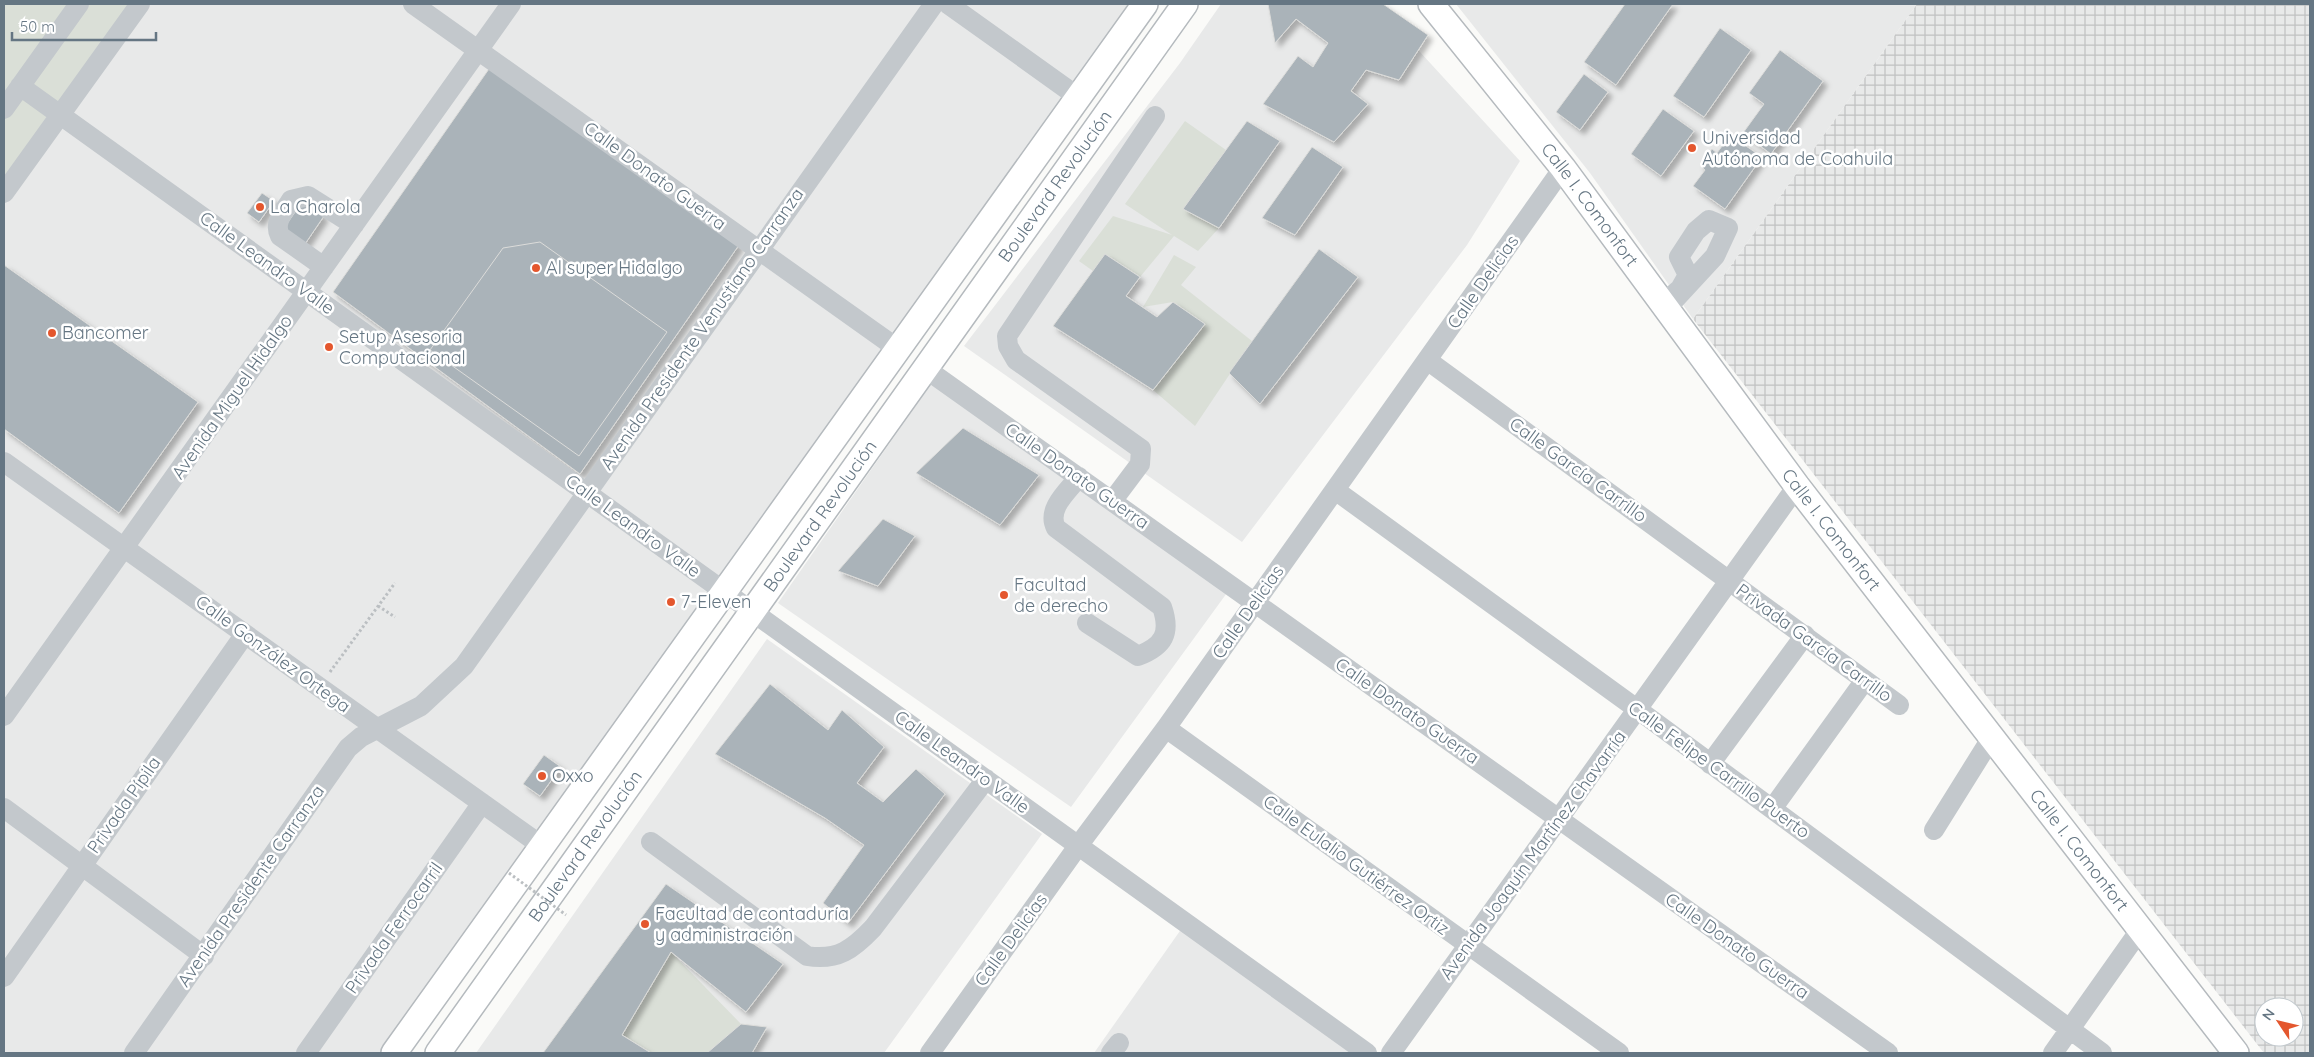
<svg xmlns="http://www.w3.org/2000/svg" width="2314" height="1057" viewBox="0 0 2314 1057" font-family="Quicksand,sans-serif">
  <defs>
    <pattern id="industrial-grid" width="8" height="8" patternUnits="userSpaceOnUse" patternTransform="scale(1.25)"><rect width="8" height="8" fill="#e8e9e9"/><path d="M0 4h8M4 0v8" fill="none" stroke="#c0c1c2"/></pattern>
    <filter id="shadow"><feDropShadow dx="4.5" dy="4.5" stdDeviation="2.5" flood-color="#0004"/></filter>
  </defs>
  <rect width="100%" height="100%" fill="#fafaf8"/>
  <path fill="#e8e9e9" d="M4 4H1153L410 1053H4Z
    M1221 4H1376L1520 161 1467 245 1242 542 964 346 1180 63Z
    M1456 4H1917L1693 319 1590 173Z
    M938 374 1232 586 1071 807 778 603Z
    M767 639 1042 834 884 1053H476Z
    M1182 928 1357 1053H1094Z"/>
  <path fill="url(#industrial-grid)" fill-rule="evenodd" d="M1917 4H2310V1053H2264L1693 319ZM2264 1007H2294V1037H2264Z"/>
  <path fill="#dadfd7" d="M4 4H129L4 180Z
    M1185 121 1226 150 1184 209 1219 228 1198 251 1174 236 1140 277 1105 254 1093 271 1079 261 1113 216 1172 235 1125 204Z
    M1174 255 1196 267 1181 285 1252 341 1195 426 1153 390 1205 324 1173 302 1143 307Z
    M671 952 741 1024 707 1053H651L622 1035Z"/>
  <path fill="#aab3b9" stroke="#dcdcda" filter="url(#shadow)" d="M1268 4H1383L1428 35 1399 80 1366 70 1351 91 1368 104 1334 142 1263 104 1298 56 1313 67 1328 43 1296 19 1275 43Z
    M1625 4H1673L1616 85 1584 62Z
    M1720 28 1751 50 1704 117 1673 96Z
    M1780 50 1823 81 1771 154 1743 133 1764 104 1749 93Z
    M491 66 739 245 580 474 333 292Z
    M1584 74 1608 92 1580 130 1556 112Z
    M1663 109 1694 131 1661 176 1631 154Z
    M1247 121 1280 141 1219 228 1183 209Z
    M1730 135 1762 157 1725 209 1693 186 1705 170 1700 165 1712 149 1717 153Z
    M1312 147 1343 167 1295 235 1262 218Z
    M262 193 274 201 259 222 247 213Z
    M302 202 324 216 305 244 284 228Z
    M540 242 667 332 579 456 430 350 503 248Z
    M1319 249 1358 277 1260 404 1229 373Z
    M1105 254 1140 277 1126 296 1157 317 1173 302 1205 324 1153 390 1053 326Z
    M4 265 198 402 119 513 4 429Z
    M963 428 1039 475 1000 525 916 473Z
    M883 519 915 536 878 586 838 571Z
    M770 684 828 730 842 710 884 747 857 783 883 802 916 769 945 794 848 923 823 903 864 845 825 818 715 754Z
    M544 755 561 767 540 796 523 784Z
    M666 884 783 964 746 1012 671 952 622 1035 651 1053H543Z
    M741 1024 767 1027 752 1053H707Z"/>
  <g fill="none" stroke-linecap="round" stroke-linejoin="round">
    <g stroke="#b5babe" stroke-width="28">
      <g id="major">
        <path id="s1" d="M1431 4 1563 168 1797 486 2236 1053"/>
        <path d="M394 1053 1145 4"/>
        <path id="s2" d="M438 1053 1185 4"/>
      </g>
    </g>
    <path stroke="#bbbfc2" stroke-width="3" stroke-dasharray="2.5 2.5" stroke-linecap="butt" d="M378 606 395 617
      M330 672 395 583"/>
    <path stroke="#c3c8cc" stroke-width="20" d="M413 4 898 349
      M948 4 1078 97
      M20 86 1367 1053
      M4 109 79 4
      M4 193 140 4
      M324 267 280 236C273 222 284 212 291 200L308 196 354 225
      M1662 304 1680 289 1688 275 1679 257 1696 231 1709 220 1728 228 1715 256 1666 309
      M1427 360 1899 705
      M926 369 1888 1053
      M4 462 542 846
      M1079 477C1068 491 1046 509 1056 528L1162 607C1171 633 1164 646 1138 656L1087 623
      M1335 490 1637 709 2102 1053
      M1113 500 1140 464 1141 449 1016 360 1008 346 1007 336 1155 116
      M4 716 511 4
      M1166 728 1619 1053
      M1710 764 1805 635
      M4 808 204 956
      M1772 809 1865 680
      M1934 830 1992 737
      M651 842 807 956C838 961 853 949 873 928L986 779
      M4 977 245 634
      M134 1053 348 748 361 737 421 706 464 666 934 4
      M306 1053 482 803
      M930 1053 1078 846 1166 728 1563 168
      M1111 1053 1119 1043
      M1391 1053 1797 486
      M2053 1053 2140 930"/>
    <use href="#major" stroke="#fff" stroke-width="25"/>
    <path stroke="#bbbfc2" stroke-width="3" stroke-dasharray="2.5 2.5" stroke-linecap="butt" d="M509 873 566 915"/>
  </g>
  <g fill="#e4572e" stroke="#fff" stroke-width="2">
    <circle cx="1692" cy="148" r="5"/>
    <circle cx="260" cy="207" r="5"/>
    <circle cx="536" cy="268" r="5"/>
    <circle cx="52" cy="333" r="5"/>
    <circle cx="329" cy="347" r="5"/>
    <circle cx="1004" cy="595" r="5"/>
    <circle cx="671" cy="602" r="5"/>
    <circle cx="542" cy="776" r="5"/>
    <circle cx="645" cy="924" r="5"/>
  </g>
  <g text-anchor="middle" stroke-width="5" stroke-linejoin="round" paint-order="stroke">
    <g font-size="18" fill="#657683" stroke="#fff" text-anchor="start">
      <text x="1702" y="144">Universidad<tspan x="1702" dy="21">Autónoma de Coahuila</tspan></text>
      <text x="270" y="213">La Charola</text>
      <text x="546" y="274">Al super Hidalgo</text>
      <text x="62" y="339">Bancomer</text>
      <text x="339" y="343">Setup Asesoria<tspan x="339" dy="21">Computacional</tspan></text>
      <text x="1014" y="591">Facultad<tspan x="1014" dy="21">de derecho</tspan></text>
      <text x="681" y="608">7-Eleven</text>
      <text x="552" y="782">Oxxo</text>
      <text x="655" y="920">Facultad de contaduría<tspan x="655" dy="21">y administración</tspan></text>
    </g>
    <g font-size="18" fill="#657683" stroke="#fff">
      <text transform="translate(655 176) rotate(36)" y="6">Calle Donato Guerra</text>
      <text dy="6" stroke="none"><textPath href="#s2" startOffset="1064">Boulevard Revolución</textPath></text>
      <text dy="6" stroke="none"><textPath href="#s1" startOffset="256">Calle I. Comonfort</textPath></text>
      <text transform="translate(267 263) rotate(36)" y="6">Calle Leandro Valle</text>
      <text transform="translate(1483 282) rotate(-55)" y="6">Calle Delicias</text>
      <text transform="translate(702 329) rotate(-55)" y="6">Avenida Presidente Venustiano Carranza</text>
      <text transform="translate(232 397) rotate(-55)" y="6">Avenida Miguel Hidalgo</text>
      <text transform="translate(1578 470) rotate(36)" y="6">Calle García Carrillo</text>
      <text transform="translate(1077 476) rotate(35)" y="6">Calle Donato Guerra</text>
      <text dy="6" stroke="none"><textPath href="#s2" startOffset="659">Boulevard Revolución</textPath></text>
      <text transform="translate(633 526) rotate(36)" y="6">Calle Leandro Valle</text>
      <text dy="6" stroke="none"><textPath href="#s1" startOffset="661">Calle I. Comonfort</textPath></text>
      <text transform="translate(1248 612) rotate(-55)" y="6">Calle Delicias</text>
      <text transform="translate(1814 643) rotate(36)" y="6">Privada García Carrillo</text>
      <text transform="translate(273 654) rotate(36)" y="6">Calle González Ortega</text>
      <text transform="translate(1407 711) rotate(35)" y="6">Calle Donato Guerra</text>
      <text transform="translate(962 762) rotate(36)" y="6">Calle Leandro Valle</text>
      <text transform="translate(1719 770) rotate(36)" y="6">Calle Felipe Carrillo Puerto</text>
      <text transform="translate(124 805) rotate(-55)" y="6">Privada Pípila</text>
      <text dy="6" stroke="none"><textPath href="#s2" startOffset="254">Boulevard Revolución</textPath></text>
      <text dy="6" stroke="none"><textPath href="#s1" startOffset="1066">Calle I. Comonfort</textPath></text>
      <text transform="translate(1533 855) rotate(-54)" y="6">Avenida Joaquín Martínez Chavarría</text>
      <text transform="translate(1356 865) rotate(36)" y="6">Calle Eulalio Gutiérrez Ortiz</text>
      <text transform="translate(251 886) rotate(-55)" y="6">Avenida Presidente Carranza</text>
      <text transform="translate(394 928) rotate(-55)" y="6">Privada Ferrocarril</text>
      <text transform="translate(1011 940) rotate(-54)" y="6">Calle Delicias</text>
      <text transform="translate(1737 946) rotate(35)" y="6">Calle Donato Guerra</text>
    </g>
  </g>
  <rect width="2314" height="1057" fill="none" stroke="#657683" stroke-width="10"/>
  <g transform="translate(2279 1022) rotate(305)"><circle r="24" fill="#ffffff" stroke="#c1c8cd"/>
  <path d="M0-4L9 19L0 12L-9 19Z" fill="#e4572e"/>
  <text y="-8" font-size="14" font-weight="bold" text-anchor="middle" fill="#657683">N</text>
  </g>
  <path d="M12 32v8h144v-8" fill="none" stroke="#657683" stroke-width="2.5"/>
  <text x="20" y="32" font-size="15" fill="#657683" stroke="#ffffff" stroke-width="4" paint-order="stroke">50 m</text>
</svg>
